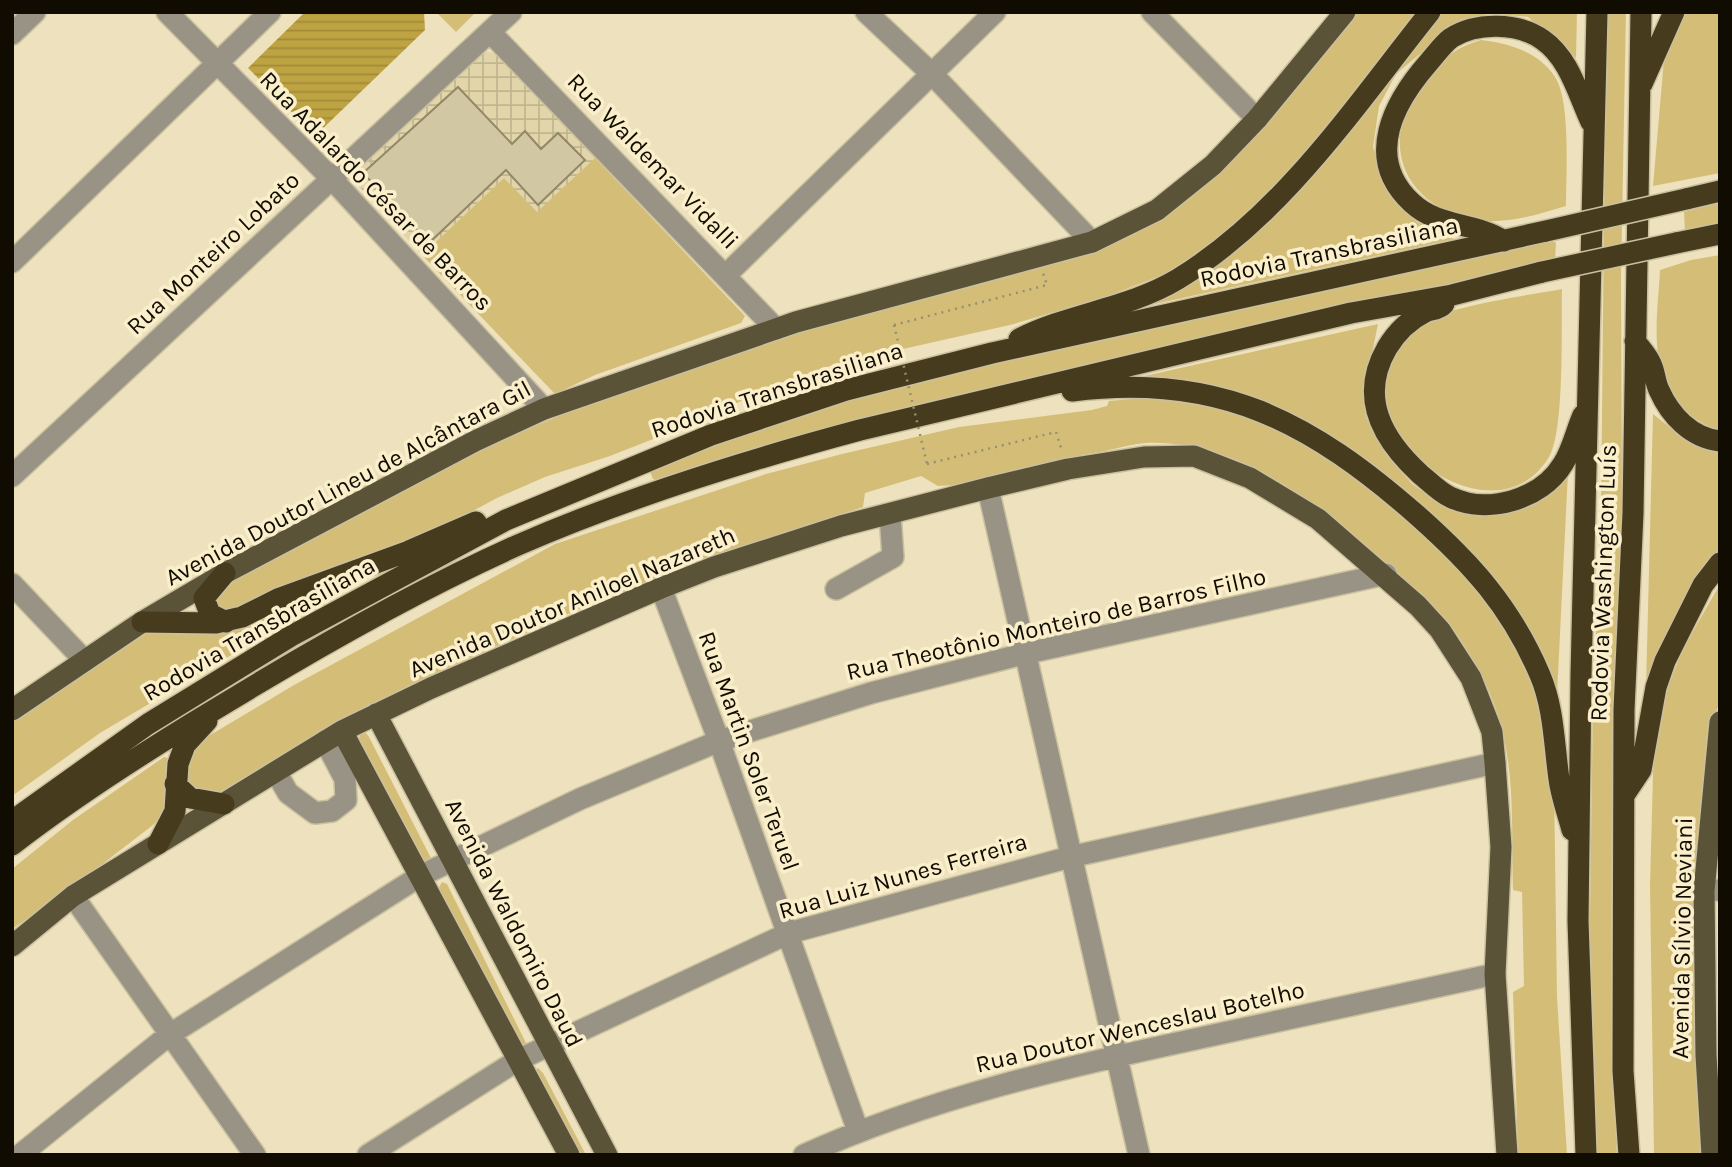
<svg xmlns="http://www.w3.org/2000/svg" width="1732" height="1167" viewBox="0 0 1732 1167" font-family="Karla,sans-serif">
  <defs>
    <pattern id="industrial-grid" width="8" height="8" patternUnits="userSpaceOnUse" patternTransform="scale(1.75)"><rect width="8" height="8" fill="#e2d5a9"/><path d="M0 4h8M4 0v8" fill="none" stroke="#c1b690"/></pattern>
    <pattern id="water-rules" width="6" height="5" patternUnits="userSpaceOnUse" patternTransform="scale(1.75)"><rect width="6" height="5" fill="#bea342"/><path d="M0 2.5h6" fill="none" stroke="#a28b38"/></pattern>
  </defs>
  <rect width="100%" height="100%" fill="#ede2bd"/>
  <path fill="url(#industrial-grid)" d="M483 51 498 54 595 158 537 213 504 178 422 255 354 181V174Z"/>
  <path fill="#d4be77" d="M436 12H476L456 32Z
    M1355 12H1417L1295 166 1246 218 1208 248 1168 273 1105 297 1010 325 836 364 775 385 699 421 610 456 545 477 497 498 432 533 230 611 217 610 213 589C325 530 435 467 552 419 721 348 900 304 1077 256 1092 251 1108 247 1122 240 1220 196 1288 92 1355 12Z
    M1437 12H1577L1576 58 1528 17 1491 13 1458 22 1396 74 1379 106 1373 147 1389 194 1417 222 1454 239 1141 307 1234 247Z
    M1606 12H1626L1621 277 1622 506 1612 783 1611 1046 1617 1155H1596L1589 983 1593 702 1601 515Z
    M1688 12H1720V173L1653 186 1664 59 1676 23Z
    M1481 40C1508 43 1539 52 1555 77 1571 101 1566 176 1566 206 1536 215 1499 227 1467 218 1396 200 1379 132 1427 80 1448 56 1450 50 1481 40Z
    M595 158 745 316 741 323 595 375 555 394 422 255 504 178 537 212Z
    M1720 202V224L1685 232 1684 212Z
    M1549 239 1556 243 1555 260C1256 334 951 382 658 480L653 479 649 469 796 413 959 371Z
    M1720 255V432C1703 423 1682 414 1672 397 1649 361 1658 310 1660 270L1691 260Z
    M1562 289C1561 325 1565 430 1549 457 1491 554 1317 418 1409 331 1434 307 1526 296 1562 289Z
    M1378 324 1364 393 1366 417 1387 456 1412 484 1442 505 1483 514 1568 472 1557 695 1512 603 1369 469 1324 432 1261 400 1201 385 1140 377Z
    M1155 397 1181 398 1250 413 1345 464 1490 593 1534 676 1554 782 1557 997 1567 1155H1518L1513 992 1524 986 1522 892 1513 890C1511 833 1516 771 1498 716 1490 688 1474 660 1458 636 1439 608 1413 586 1387 564 1322 507 1240 439 1146 443 1133 444 1118 448 1105 451 1054 459 1004 473 955 485L938 486 921 476 865 493 863 507 680 568 586 606 410 685 340 721 218 793 188 789 184 767 188 756 202 740 294 685 555 544 766 474 842 454 959 427 1092 410 1107 406 1109 401Z
    M1653 414 1686 440 1720 452V549L1687 597 1646 687Z
    M361 578 100 733 12 796V719L144 631Z
    M1720 584V701L1712 723 1704 1155H1654L1650 886 1654 738 1664 697 1683 649Z
    M366 733 369 737 433 862 425 863 359 739 360 734Z
    M164 757 168 758 170 763 167 810 153 825 70 889 12 929V869L73 820Z
    M442 882 447 884 528 1047 525 1050 437 891Z
    M538 1068 543 1073 586 1155H575L533 1071Z"/>
  <path fill="url(#water-rules)" d="M305 12H424L425 30 315 136 248 68Z"/>
  <path fill="#d1c7a3" stroke="#928866" stroke-width="2" d="M458 87 512 144 525 131 541 149 558 133 585 160 538 205 506 170 429 243 363 173Z"/>
  <g fill="none" stroke-linecap="round" stroke-linejoin="round">
    <g stroke="#cac09f" stroke-width="24">
      <path id="minor" d="M167 12 332 179 544 409
        M866 12 933 75 1092 242
        M1152 12 1257 119
        M490 32 776 329
        M12 34 35 12
        M12 262 270 12
        M726 275 995 12
        M12 476 511 12
        M988 488 1139 1155
        M12 584 85 661
        M661 588 719 741 858 1131
        M836 589 893 557 890 514
        M276 772 288 793 315 813 332 811 346 800 345 779 325 741
        M1704 891 1720 890
        M73 896 255 1155
        M20 1155 169 1035 420 876 580 799 719 741 871 693 1023 654 1386 574
        M368 1155 518 1060 789 933 1070 857 1495 763
        M804 1155C929 1098 1065 1067 1200 1038 1298 1017 1397 995 1495 974"/>
    </g>
    <g stroke="#cac09f" stroke-width="24">
      <path id="major" d="M12 710 142 622 225 573 475 441 544 409 796 322 1092 242 1157 210 1213 165 1257 119 1345 12
        M376 714 607 1155
        M342 731 569 1155
        M12 946 73 896 342 731 431 688 661 588 714 567 841 526 988 488 1068 469 1144 457 1194 456 1250 478 1318 519 1418 606 1440 630 1471 678 1492 732 1495 763 1501 847 1495 974 1507 1155
        M1712 1155 1706 1055 1704 891 1720 722"/>
    </g>
    <g stroke="#cac09f" stroke-width="24">
      <path id="highway" d="M1642 84 1674 12
        M1686 199 1720 191
        M1504 241C1475 222 1439 228 1412 203 1363 158 1394 102 1429 62 1436 54 1443 44 1451 38 1476 22 1518 22 1543 40 1569 58 1578 94 1591 122
        M1676 243 1720 234
        M1444 304C1439 310 1432 309 1425 312 1409 320 1396 333 1387 348 1358 398 1383 440 1420 474 1429 481 1439 492 1450 497 1487 515 1541 500 1563 464 1572 450 1576 431 1583 415
        M1019 339C1070 313 1128 309 1178 279 1283 215 1354 107 1430 12
        M1635 341C1640 348 1648 356 1651 364 1655 372 1655 382 1659 390 1670 415 1691 438 1720 441
        M1072 391C1219 372 1311 422 1418 516 1472 564 1511 607 1540 675 1554 708 1554 744 1559 779 1561 796 1568 814 1572 830
        M225 573 204 598 210 614 226 622
        M142 622 216 623 242 617 280 598 409 551 476 522
        M175 784 190 798 224 804
        M1625 794 1641 770 1656 687 1665 661 1703 585 1720 563
        M12 821 148 724 291 636 506 520 711 435 846 390 992 353 1546 231
        M158 844 175 811 178 764 185 745 207 721
        M12 845C79 793 152 747 224 704 319 646 417 590 518 545 628 497 744 461 860 430L1351 313 1452 295 1542 272
        M1586 1155 1578 921 1581 676 1597 12
        M1629 1155 1623 1071 1624 710 1633 513 1641 12"/>
    </g>
    <path stroke="#978f74" stroke-width="2.5" stroke-dasharray="2 5" stroke-linecap="butt" d="M894 325 1047 285 1043 273
      M927 464 1056 432 1062 451"/>
    <use href="#minor" stroke="#989384" stroke-width="21"/>
    <use href="#major" stroke="#5b5338" stroke-width="21"/>
    <use href="#highway" stroke="#463c1d" stroke-width="21"/>
    <g stroke="#cac09f" stroke-width="24" stroke-linecap="butt">
      <path id="highway-bridge" d="M1546 231 1686 199
        M1542 272 1676 243"/>
    </g>
    <path stroke="#978f74" stroke-width="2.5" stroke-dasharray="2 5" stroke-linecap="butt" d="M894 325 927 464"/>
    <use href="#highway-bridge" stroke="#463c1d" stroke-width="21"/>
  </g>
  <g text-anchor="middle" stroke-width="7" stroke-linejoin="round" paint-order="stroke">
    <g font-size="24" fill="#100c02" stroke="#faefca">
      <text transform="translate(653 161) rotate(46)" y="8">Rua Waldemar Vidalli</text>
      <text transform="translate(376 191) rotate(46)" y="8">Rua Adalardo César de Barros</text>
      <text transform="translate(1329 252) rotate(-12)" y="8">Rodovia Transbrasiliana</text>
      <text transform="translate(213 253) rotate(-43)" y="8">Rua Monteiro Lobato</text>
      <text transform="translate(777 390) rotate(-18)" y="8">Rodovia Transbrasiliana</text>
      <text transform="translate(348 483) rotate(-28)" y="8">Avenida Doutor Lineu de Alcântara Gil</text>
      <text transform="translate(1603 583) rotate(-88)" y="8">Rodovia Washington Luís</text>
      <text transform="translate(572 602) rotate(-23)" y="8">Avenida Doutor Aniloel Nazareth</text>
      <text transform="translate(1056 624) rotate(-13)" y="8">Rua Theotônio Monteiro de Barros Filho</text>
      <text transform="translate(259 629) rotate(-30)" y="8">Rodovia Transbrasiliana</text>
      <text transform="translate(749 751) rotate(70)" y="8">Rua Martin Soler Teruel</text>
      <text transform="translate(903 876) rotate(-16)" y="8">Rua Luiz Nunes Ferreira</text>
      <text transform="translate(514 923) rotate(63)" y="8">Avenida Waldomiro Daud</text>
      <text transform="translate(1682 938) rotate(-89)" y="8">Avenida Sílvio Neviani</text>
      <text transform="translate(1140 1027) rotate(-13)" y="8">Rua Doutor Wenceslau Botelho</text>
    </g>
  </g>
  <rect width="1732" height="1167" fill="none" stroke="#100c02" stroke-width="28"/>
</svg>
